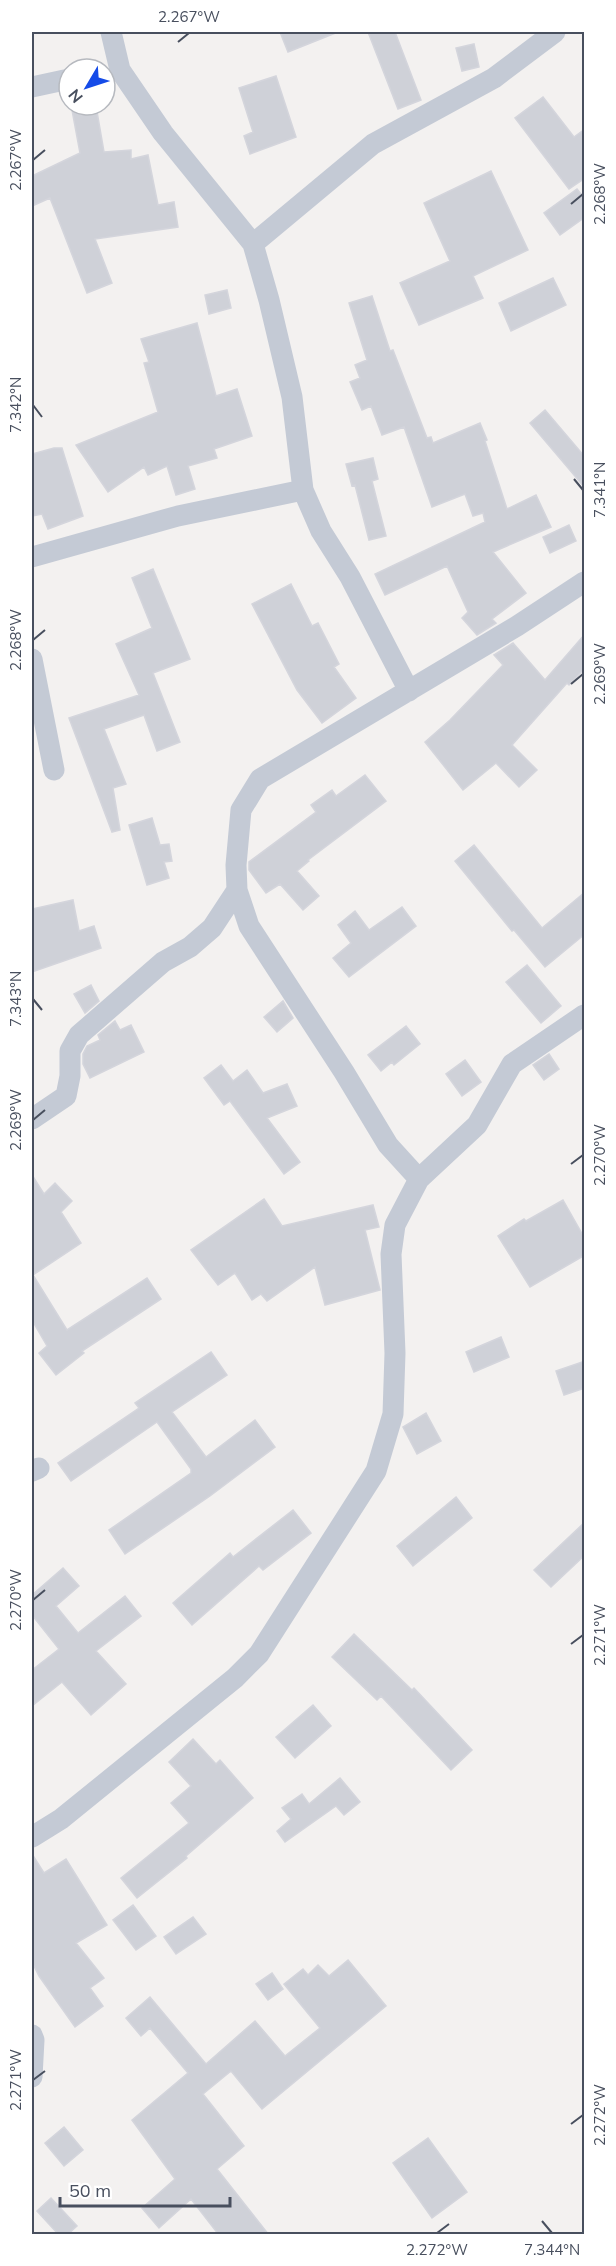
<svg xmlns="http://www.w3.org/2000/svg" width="616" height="2266" viewBox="0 0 616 2266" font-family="Mulish,sans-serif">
  <rect width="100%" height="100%" fill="#f3f1f0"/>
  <path fill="#cfd1d8" stroke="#d4d5dc" stroke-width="1.5" d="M280 32H338L288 52Z
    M368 32H395L421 100 398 109Z
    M474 44 479 67 462 71 456 48Z
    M276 76 296 137 250 154 244 136 253 132 239 88Z
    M543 97 574 137 585 129V178L569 189 515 118Z
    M96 106 104 152 131 150V159L148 155 158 205 174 202 178 227 95 239 112 283 87 293 50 198 32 206V176L80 153 72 110Z
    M491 171 528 250 473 276 483 298 419 325 400 283 450 261 424 203Z
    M577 189 585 199V217L560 235 544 213Z
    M553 278 566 305 511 331 499 303Z
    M227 290 231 308 209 314 205 295Z
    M372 296 390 351 393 350 427 438 431 437 433 443 480 423 487 440 485 441 507 509 536 495 551 527 493 552 526 593 492 619 496 623 477 635 462 618 468 612 447 566 385 595 375 574 485 522 483 513 473 516 465 494 432 507 404 427 382 435 371 406 362 410 350 382 360 378 355 365 367 360 349 303Z
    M197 323 216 396 237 389 252 436 214 449 217 458 188 466 195 489 176 495 167 466 148 475 144 467 108 492 76 445 158 412 144 363 149 362 141 339Z
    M545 410 585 457V488L530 423Z
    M54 448H62L83 516 48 529 42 514 32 516V454Z
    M373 458 378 479 372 481 386 536 369 540 355 485 352 486 346 464Z
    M569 525 576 541 550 553 543 537Z
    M153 569 190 659 153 673 180 742 157 751 144 715 104 729 126 784 113 788 120 830 112 832 69 718 139 695 116 644 152 628 132 578Z
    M291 584 312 626 318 623 339 664 334 667 356 698 322 723 297 690 252 604Z
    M585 634V668L569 685 567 683 512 745 537 770 519 787 496 763 463 790 425 742 450 720 503 665 494 655 513 643 545 680Z
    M365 775 386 801 308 860 309 861 297 871 319 896 303 910 280 884 266 893 249 870V862L316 812 311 805 332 790 336 796Z
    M152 818 160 845 169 844 172 861 164 862 169 878 147 885 129 825Z
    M474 845 542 928 585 892V934L545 967 514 930 512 931 455 861Z
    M73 900 79 931 94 926 101 948 32 972V909Z
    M402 907 416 926 349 977 333 958 351 943 338 925 355 911 369 930Z
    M527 965 561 1006 541 1023 506 982Z
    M91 985 99 1001 85 1013 74 994Z
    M283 1001 293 1018 277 1032 264 1017Z
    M115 1021 120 1030 131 1025 144 1052 90 1078 83 1064V1054L87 1046 100 1040 98 1035Z
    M406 1026 420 1044 394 1065 392 1062 381 1071 368 1055Z
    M549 1054 559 1069 544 1080 533 1065Z
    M465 1060 481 1082 462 1096 446 1074Z
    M221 1065 233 1081 247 1070 263 1093 287 1084 297 1106 267 1118 300 1162 284 1174 230 1101 224 1105 204 1078Z
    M32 1175 44 1194 55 1183 72 1201 61 1212 81 1243 33 1275 67 1330 147 1278 161 1299 82 1351 84 1353 56 1375 39 1353 47 1346 32 1320Z
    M264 1199 282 1226 373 1205 379 1227 365 1230 380 1290 325 1305 315 1267 267 1301 261 1294 252 1300 235 1273 218 1285 191 1250Z
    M563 1200 585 1239V1255L530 1287 498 1236 524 1219 526 1221Z
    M501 1337 509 1357 474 1372 466 1352Z
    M211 1352 227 1375 172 1412 206 1457 255 1420 275 1447 210 1496 125 1554 109 1530 191 1473V1469L157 1422 71 1481 58 1463 139 1408 135 1403Z
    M585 1361V1388L564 1395 556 1371Z
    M426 1413 441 1441 417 1454 403 1427Z
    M456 1497 472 1518 413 1566 397 1546Z
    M293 1510 311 1533 263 1570 259 1566 192 1625 173 1603 230 1553 233 1557Z
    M585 1522V1555L551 1587 534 1570Z
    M63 1568 79 1586 56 1606 78 1633 125 1596 141 1616 96 1651 126 1684 91 1715 62 1682 32 1706V1670L59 1649 32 1615V1595Z
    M354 1634 412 1690 414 1688 472 1750 451 1770 381 1696 377 1700 332 1657Z
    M313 1705 331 1726 295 1758 276 1737Z
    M193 1739 216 1764 220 1760 253 1798 186 1856 187 1858 137 1898 121 1878 189 1823 171 1803 191 1786 169 1762Z
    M340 1778 360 1802 344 1815 336 1806 285 1842 277 1831 291 1819 282 1808 302 1794 309 1804Z
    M32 1854 44 1873 66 1859 107 1925 76 1943 104 1978 90 1988 103 2006 75 2027 39 1976 32 1962Z
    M133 1905 156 1936 136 1950 113 1920Z
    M193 1917 206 1934 176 1954 164 1937Z
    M348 1960 386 2006 262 2109 231 2071 203 2094 244 2146 217 2169 269 2235H219L191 2199 159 2228 142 2208 175 2179 132 2120 188 2073 150 2028 141 2036 126 2018 150 1997 206 2064 255 2021 285 2056 320 2028 284 1984 303 1969 308 1975 318 1965 329 1976Z
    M272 1973 283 1989 268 2000 256 1984Z
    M64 2127 83 2150 64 2166 45 2143Z
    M428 2138 467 2192 432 2218 393 2163Z
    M51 2198 77 2226 67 2235H59L37 2211Z"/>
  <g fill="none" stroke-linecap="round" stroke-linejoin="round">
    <path stroke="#c4cad5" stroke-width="21" d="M111 32 120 70 163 133 253 244 269 300 292 397 303 490 321 531 350 577 409 691
      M32 87 69 79
      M253 244 373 144 494 78 555 32
      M32 557 178 516 303 490
      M32 659 54 770
      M32 1119 66 1096 70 1076V1051L79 1035 163 962 190 947 212 928 237 890
      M419 1179 388 1145 344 1072 249 926 237 890 236 865 241 810 260 779 517 626 584 582
      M32 1471 39 1468
      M32 1837 61 1819 235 1678 259 1654 376 1471 393 1414 395 1353 391 1254 395 1225 419 1179 477 1125 512 1064 584 1015
      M32 2035 34 2040 32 2077"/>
  </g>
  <path fill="none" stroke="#484f5e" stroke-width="2" d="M178 42 189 33M33 160 45 150M571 204 583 194M33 405 42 417M574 479 583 490M33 640 45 630M571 684 583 674M33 999 42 1010M33 1120 45 1110M571 1164 583 1155M33 1600 45 1590M571 1644 583 1635M33 2080 45 2071M571 2124 583 2115M542 2221 552 2233M437 2233 449 2224"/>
  <rect width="616" height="2266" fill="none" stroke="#ffffff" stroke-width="66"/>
  <g transform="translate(87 87) rotate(231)"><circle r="28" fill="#ffffff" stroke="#b6b9bf" stroke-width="1.5"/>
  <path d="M0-4.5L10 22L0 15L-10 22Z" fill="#154be8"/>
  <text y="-9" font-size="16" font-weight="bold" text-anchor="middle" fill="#484f5e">N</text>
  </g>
  <path d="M60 2197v9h170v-9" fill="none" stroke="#484f5e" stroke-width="3"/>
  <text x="69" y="2197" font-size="18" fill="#484f5e" stroke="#ffffff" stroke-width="4.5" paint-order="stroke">50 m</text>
  <rect x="33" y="33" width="550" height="2200" fill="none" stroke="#484f5e" stroke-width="2"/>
  <g font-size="15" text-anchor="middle" fill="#484f5e">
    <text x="189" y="22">2.267°W</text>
    <text transform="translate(16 160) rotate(-90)" y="5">2.267°W</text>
    <text transform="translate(600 194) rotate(-90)" y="5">2.268°W</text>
    <text transform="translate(16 405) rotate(-90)" y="5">7.342°N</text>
    <text transform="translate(600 490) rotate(-90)" y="5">7.341°N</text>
    <text transform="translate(16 640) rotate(-90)" y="5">2.268°W</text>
    <text transform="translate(600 674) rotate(-90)" y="5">2.269°W</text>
    <text transform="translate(16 999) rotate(-90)" y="5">7.343°N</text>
    <text transform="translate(16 1120) rotate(-90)" y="5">2.269°W</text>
    <text transform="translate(600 1155) rotate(-90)" y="5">2.270°W</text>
    <text transform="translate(16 1600) rotate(-90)" y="5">2.270°W</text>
    <text transform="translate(600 1635) rotate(-90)" y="5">2.271°W</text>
    <text transform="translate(16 2080) rotate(-90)" y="5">2.271°W</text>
    <text transform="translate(600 2115) rotate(-90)" y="5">2.272°W</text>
    <text x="437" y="2255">2.272°W</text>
    <text x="552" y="2255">7.344°N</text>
  </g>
</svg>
